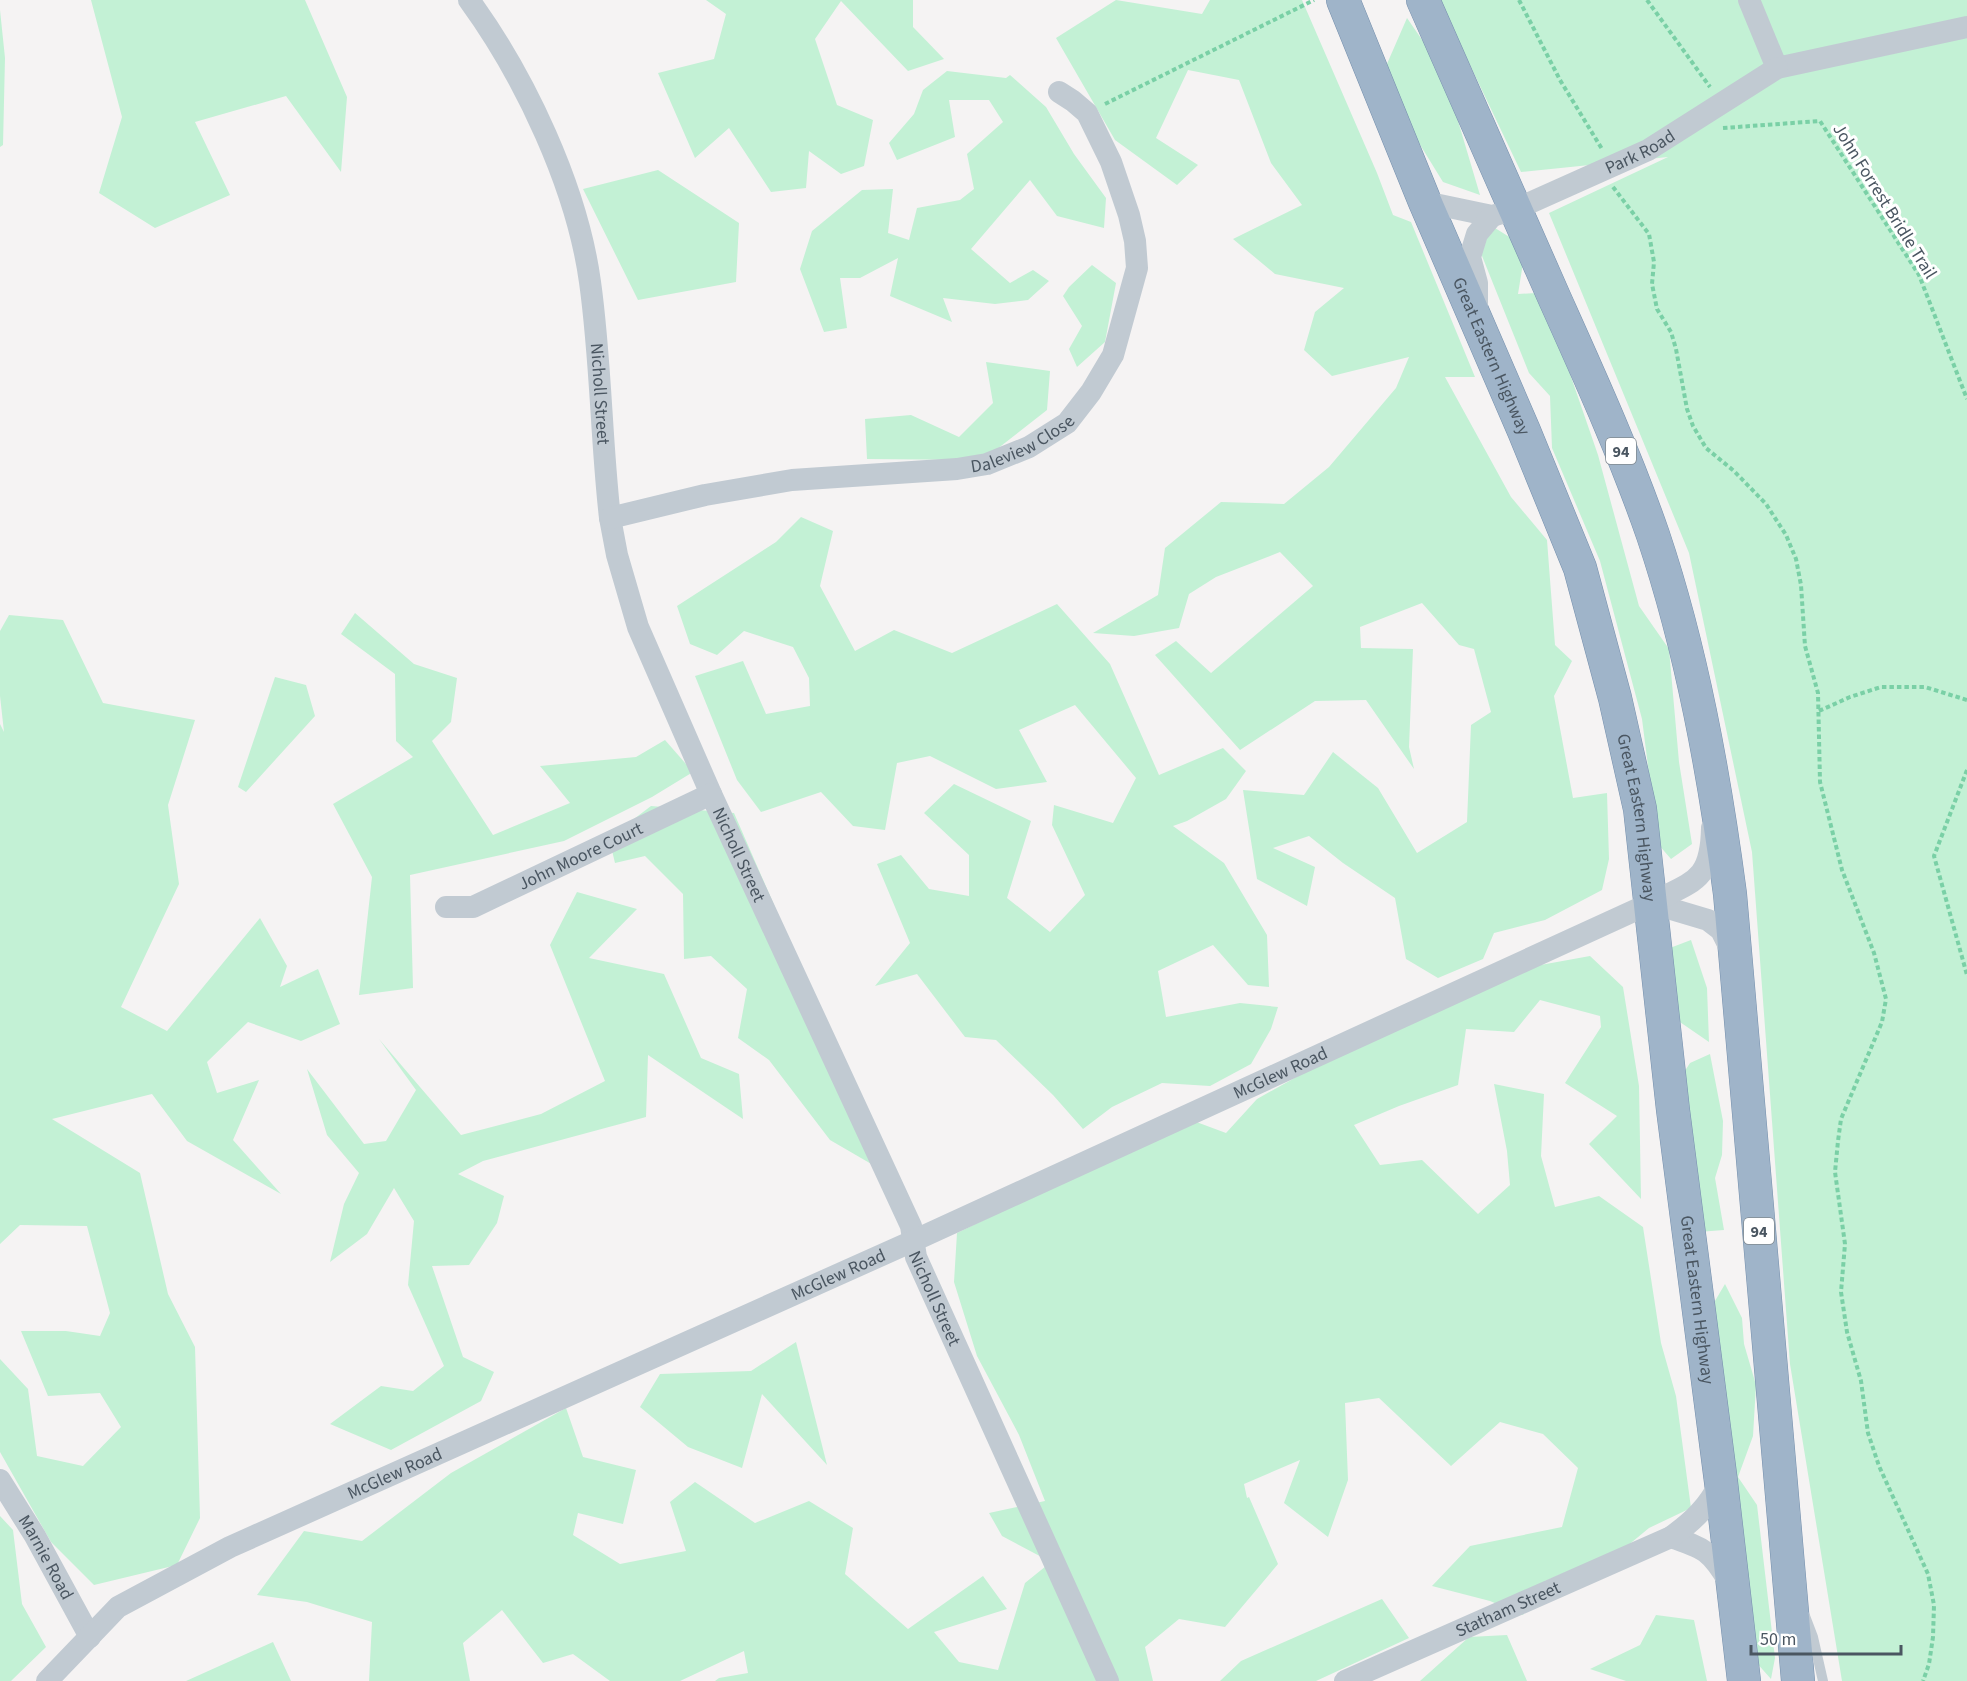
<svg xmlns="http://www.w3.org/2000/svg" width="1967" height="1681" viewBox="0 0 1967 1681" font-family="'Source Sans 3',sans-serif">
  <rect width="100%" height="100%" fill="#f5f3f3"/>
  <path fill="#c3f1d5" d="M91 0H305L347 97 341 172 286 96 195 122 230 195 155 228 99 193 122 117Z
    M706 0H913V27L944 59 908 71 841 1 815 39 837 105 873 120 864 166 841 174 809 151 806 188 771 192 729 128 695 158 658 73 714 59 726 14Z
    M1116 0 1202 14 1210 0H1302L1377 173 1393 215 1411 222 1475 377H1445L1511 497 1547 540 1555 645 1572 661 1554 696 1573 798 1607 793 1609 859 1602 890 1545 920 1494 933 1483 959 1438 978 1406 959 1395 898 1343 863 1309 836 1273 848 1315 867 1307 906 1257 879 1243 790 1304 795 1333 752 1378 788 1417 853 1467 822 1471 725 1491 712 1474 649 1459 645 1422 603 1360 627 1361 648 1413 649 1409 747 1414 769 1366 700 1315 701 1240 750 1155 655 1176 641 1211 673 1313 586 1280 552 1216 577 1189 594 1179 628 1134 636 1093 633 1158 595 1165 548 1221 502 1284 504 1329 467 1396 388 1409 357 1332 376 1304 350 1315 312 1344 288 1275 274 1233 239 1302 205 1271 163 1239 80 1188 70 1156 138 1198 165 1177 185 1115 140 1056 38Z
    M1439 0H1967V1681H1842L1790 1364 1752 852 1689 553 1549 213 1668 157 1521 172Z
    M0 10 5 58 3 145 0 147Z
    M1407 18 1436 60 1450 94 1480 195 1443 182 1419 143 1383 73Z
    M947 71 1006 78 1010 75 1046 107 1074 154 1106 198 1104 228 1057 216 1030 180 971 249 1010 283 1033 270 1049 281 1028 300 995 304 943 298 952 322 890 296 898 258 860 278H840L847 328 824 332 800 269 812 231 862 190 893 189 888 233 909 240 917 208 960 200 974 189 967 154 1003 122 989 100H949L955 137 897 160 889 143 914 114 923 90Z
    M658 170 739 223 736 282 638 300 583 189Z
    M1495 228 1511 238 1523 263 1518 294 1536 293 1569 371 1598 455 1639 606 1669 649 1679 762 1692 844 1671 859 1658 844 1642 719 1600 561 1552 448 1550 396 1529 373 1476 241Z
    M1092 265 1116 283 1105 342 1077 367 1069 349 1082 326 1063 296 1069 287Z
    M986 362 1050 371 1047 410 983 460 867 459 865 419 911 415 959 437 993 403Z
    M801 517 833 531 820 586 855 651 894 630 952 653 1057 604 1110 664 1159 775 1223 748 1246 771 1226 799 1187 821 1173 826 1224 863 1267 935 1269 987 1248 985 1213 945 1158 971 1166 1017 1240 1003 1278 1007 1271 1029 1251 1064 1210 1086 1162 1083 1112 1107 1083 1129 1053 1095 996 1040 965 1037 917 974 875 986 910 943 877 864 901 855 929 889 969 896V855L924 813 954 784 1031 821 1007 898 1050 932 1085 895 1052 825 1054 805 1113 823 1136 778 1075 705 1019 730 1047 782 996 789 930 756 897 763 885 830 853 826 821 792 761 812 737 780 695 676 743 661 766 714 810 706 809 678 793 647 744 631 717 655 690 644 677 606 776 542Z
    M355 613 414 664 457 678 451 722 432 741 493 835 570 803 540 766 636 757 665 740 693 772 652 797 564 841 410 875 413 988 359 995 372 877 333 804 413 757 396 741 395 674 341 634Z
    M9 615 63 620 103 703 195 720 168 805 179 884 121 1007 167 1031 260 918 287 966 280 987 318 969 340 1024 301 1041 248 1022 207 1062 217 1093 259 1080 233 1140 281 1194 187 1141 152 1094 52 1119 140 1173 168 1294 195 1347 200 1518 177 1565 94 1585 51 1542 0 1452V1359L28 1389 37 1456 83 1466 121 1427 100 1393 48 1396 21 1331H66L100 1336 110 1313 87 1226 20 1225 0 1244V724L4 732 0 696V631Z
    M275 677 306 685 315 716 246 792 238 787Z
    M651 806 734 813 892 1176 830 1140 769 1060 738 1038 747 989 711 956 684 959 683 894 645 856 615 863 609 838Z
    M577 892 637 909 589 958 664 974 701 1058 739 1074 743 1119 648 1055 646 1117 483 1161 458 1174 504 1196 497 1223 469 1265 432 1266 463 1357 494 1372 481 1401 391 1450 330 1424 381 1386 413 1391 444 1366 408 1285 414 1221 394 1188 367 1234 330 1262 344 1204 359 1173 327 1135 307 1069 364 1144 386 1141 416 1090 379 1039 461 1135 541 1114 605 1081 550 945Z
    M1691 940 1707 988 1709 1042 1674 1018 1662 951Z
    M1590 956 1623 987 1639 1086 1641 1199 1589 1144 1617 1116 1565 1083 1601 1027 1600 1016 1540 1000 1514 1032 1466 1029 1458 1085 1399 1106 1354 1125 1380 1165 1422 1160 1478 1214 1510 1185 1507 1151 1494 1084 1544 1094 1541 1156 1555 1207 1599 1196 1643 1227 1661 1343 1676 1396 1691 1508 1649 1528 1626 1547 1545 1581 1523 1615 1490 1601 1432 1586 1470 1546 1562 1527 1578 1468 1543 1434 1500 1422 1451 1466 1379 1398 1345 1403 1348 1480 1328 1537 1284 1503 1300 1460 1244 1484 1247 1498 1249 1497 1278 1564 1225 1627 1179 1619 1145 1647 1153 1681H715L719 1678 748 1673 744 1651 680 1681H610L573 1654 543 1663 502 1610 463 1643 470 1681H369L372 1622 307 1602 257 1595 304 1531 362 1541 451 1473 566 1408 583 1457 636 1470 623 1524 578 1513 573 1535 620 1564 686 1551 670 1502 695 1482 755 1523 809 1501 853 1528 845 1574 908 1629 983 1576 1007 1609 934 1632 959 1662 998 1670 1025 1583 1051 1562 1002 1536 989 1513 1045 1501 1019 1435 977 1356 954 1282 957 1233 1191 1120 1226 1133 1257 1099 1368 1037 1518 969Z
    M1710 1054 1723 1121 1722 1155 1715 1178 1724 1230 1698 1232 1681 1077 1690 1063Z
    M1725 1284 1742 1318 1744 1344 1756 1385 1753 1436 1738 1477 1757 1505 1775 1658 1771 1679 1747 1652 1712 1306Z
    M796 1342 827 1465 762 1394 742 1468 688 1447 640 1407 660 1374 751 1371Z
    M0 1516 13 1530 22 1604 46 1647 11 1681H0Z
    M1382 1599 1409 1638 1316 1681H1220L1241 1661Z
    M1656 1615 1694 1620 1707 1681H1626L1590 1669 1640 1645Z
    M1507 1635 1527 1681H1420L1469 1637Z
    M273 1642 291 1681H186Z"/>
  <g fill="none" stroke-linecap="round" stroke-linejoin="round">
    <g stroke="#7690ad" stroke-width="34">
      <g id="trunk">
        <path id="s8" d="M1343 0 1425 202 1524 431 1580 568 1615 698 1640 809 1673 1110 1721 1482 1744 1681"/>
        <path d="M1423 0C1467 99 1511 198 1554 297 1589 375 1625 454 1653 535 1692 651 1714 773 1730 894L1798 1681"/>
      </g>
    </g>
    <path stroke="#7ad0a6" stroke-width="4" stroke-dasharray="4.5 3" stroke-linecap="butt" d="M1519 0 1560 80 1602 149
      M1647 0 1710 87
      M1105 104 1314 0
      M1723 128 1820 121 1919 275 1967 399
      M1613 187 1649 234 1654 262 1652 284 1657 309 1671 332 1676 349 1687 409 1693 426 1706 448 1734 471 1766 504 1786 535 1796 559 1801 585 1805 646 1818 693 1820 782 1842 870 1874 953 1886 999 1882 1022 1841 1119 1838 1141 1835 1172 1845 1244 1841 1292 1847 1332 1861 1381 1868 1433 1879 1466 1928 1574 1934 1605 1933 1637 1929 1664 1923 1681
      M1819 711 1850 697 1881 687H1925L1967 700
      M1967 770 1934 856 1967 975"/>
    <path stroke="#c1cad2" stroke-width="10" d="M1805 1616 1813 1637 1823 1681"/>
    <g stroke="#c1cad2" stroke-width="22">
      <path id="s1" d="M469 0C525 77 577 187 590 282 601 360 601 439 610 518L617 555 638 627 711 794 911 1226 916 1257 1108 1681"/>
      <path d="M1749 0 1777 68 1967 27"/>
      <path id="s2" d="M1425 202 1492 216 1516 209 1648 150 1777 68"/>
      <path d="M1477 304V283L1470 257 1477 234 1492 216"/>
      <path id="s3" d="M610 518 705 495 792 480 957 469 987 464 1029 447 1067 423 1091 392 1113 355 1137 268 1135 241 1129 215 1111 162 1087 113 1073 101 1059 92"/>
      <path d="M1651 903 1708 920 1721 930 1732 952"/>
      <path id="s4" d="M446 907H473L711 794"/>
      <path id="s5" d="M0 1480 35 1536 90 1637"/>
      <path d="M1671 1537C1704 1548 1711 1551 1729 1582"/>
      <path id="s6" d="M47 1681 118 1607 230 1547 913 1241 1651 903C1694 881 1711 881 1712 828"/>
      <path id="s7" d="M1345 1681 1671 1537C1695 1520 1707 1507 1721 1482"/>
    </g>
    <use href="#trunk" stroke="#9fb4c9" stroke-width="33"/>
  </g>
  <g text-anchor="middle" stroke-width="6" stroke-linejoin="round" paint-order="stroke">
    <g fill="#fff" stroke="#808990" stroke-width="1.5">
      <rect x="1606" y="438" width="30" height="26" rx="4.5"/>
      <rect x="1744" y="1218" width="30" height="26" rx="4.5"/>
    </g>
    <g font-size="16" font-weight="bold" fill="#4a5661">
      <text x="1621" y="457">94</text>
      <text x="1759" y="1237">94</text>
    </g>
    <g font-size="18" fill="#4a5661" stroke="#fff">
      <text dy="6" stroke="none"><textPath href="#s2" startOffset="230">Park Road</textPath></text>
      <text transform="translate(1885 201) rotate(58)" y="6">John Forrest Bridle Trail</text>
      <text dy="6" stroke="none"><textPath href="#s8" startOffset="386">Great Eastern Highway</textPath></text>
      <text dy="6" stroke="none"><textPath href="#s1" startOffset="422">Nicholl Street</textPath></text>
      <text dy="6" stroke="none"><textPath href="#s3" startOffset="422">Daleview Close</textPath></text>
      <text dy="6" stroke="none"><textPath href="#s8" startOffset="872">Great Eastern Highway</textPath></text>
      <text dy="6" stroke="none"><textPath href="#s1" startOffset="908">Nicholl Street</textPath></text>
      <text dy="6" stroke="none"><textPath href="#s4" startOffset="146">John Moore Court</textPath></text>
      <text dy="6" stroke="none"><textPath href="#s6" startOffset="1382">McGlew Road</textPath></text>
      <text dy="6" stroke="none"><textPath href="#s6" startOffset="896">McGlew Road</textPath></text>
      <text dy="6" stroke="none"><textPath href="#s1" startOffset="1394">Nicholl Street</textPath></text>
      <text dy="6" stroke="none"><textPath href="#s8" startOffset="1358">Great Eastern Highway</textPath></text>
      <text dy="6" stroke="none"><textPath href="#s6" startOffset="410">McGlew Road</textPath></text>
      <text dy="6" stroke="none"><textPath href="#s5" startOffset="90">Marnie Road</textPath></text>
      <text dy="6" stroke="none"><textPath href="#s7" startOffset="178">Statham Street</textPath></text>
    </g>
  </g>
  <path d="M1751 1645v9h150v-9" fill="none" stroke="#4a5661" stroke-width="3"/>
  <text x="1760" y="1645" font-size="18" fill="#4a5661" stroke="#ffffff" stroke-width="4.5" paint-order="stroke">50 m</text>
</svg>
